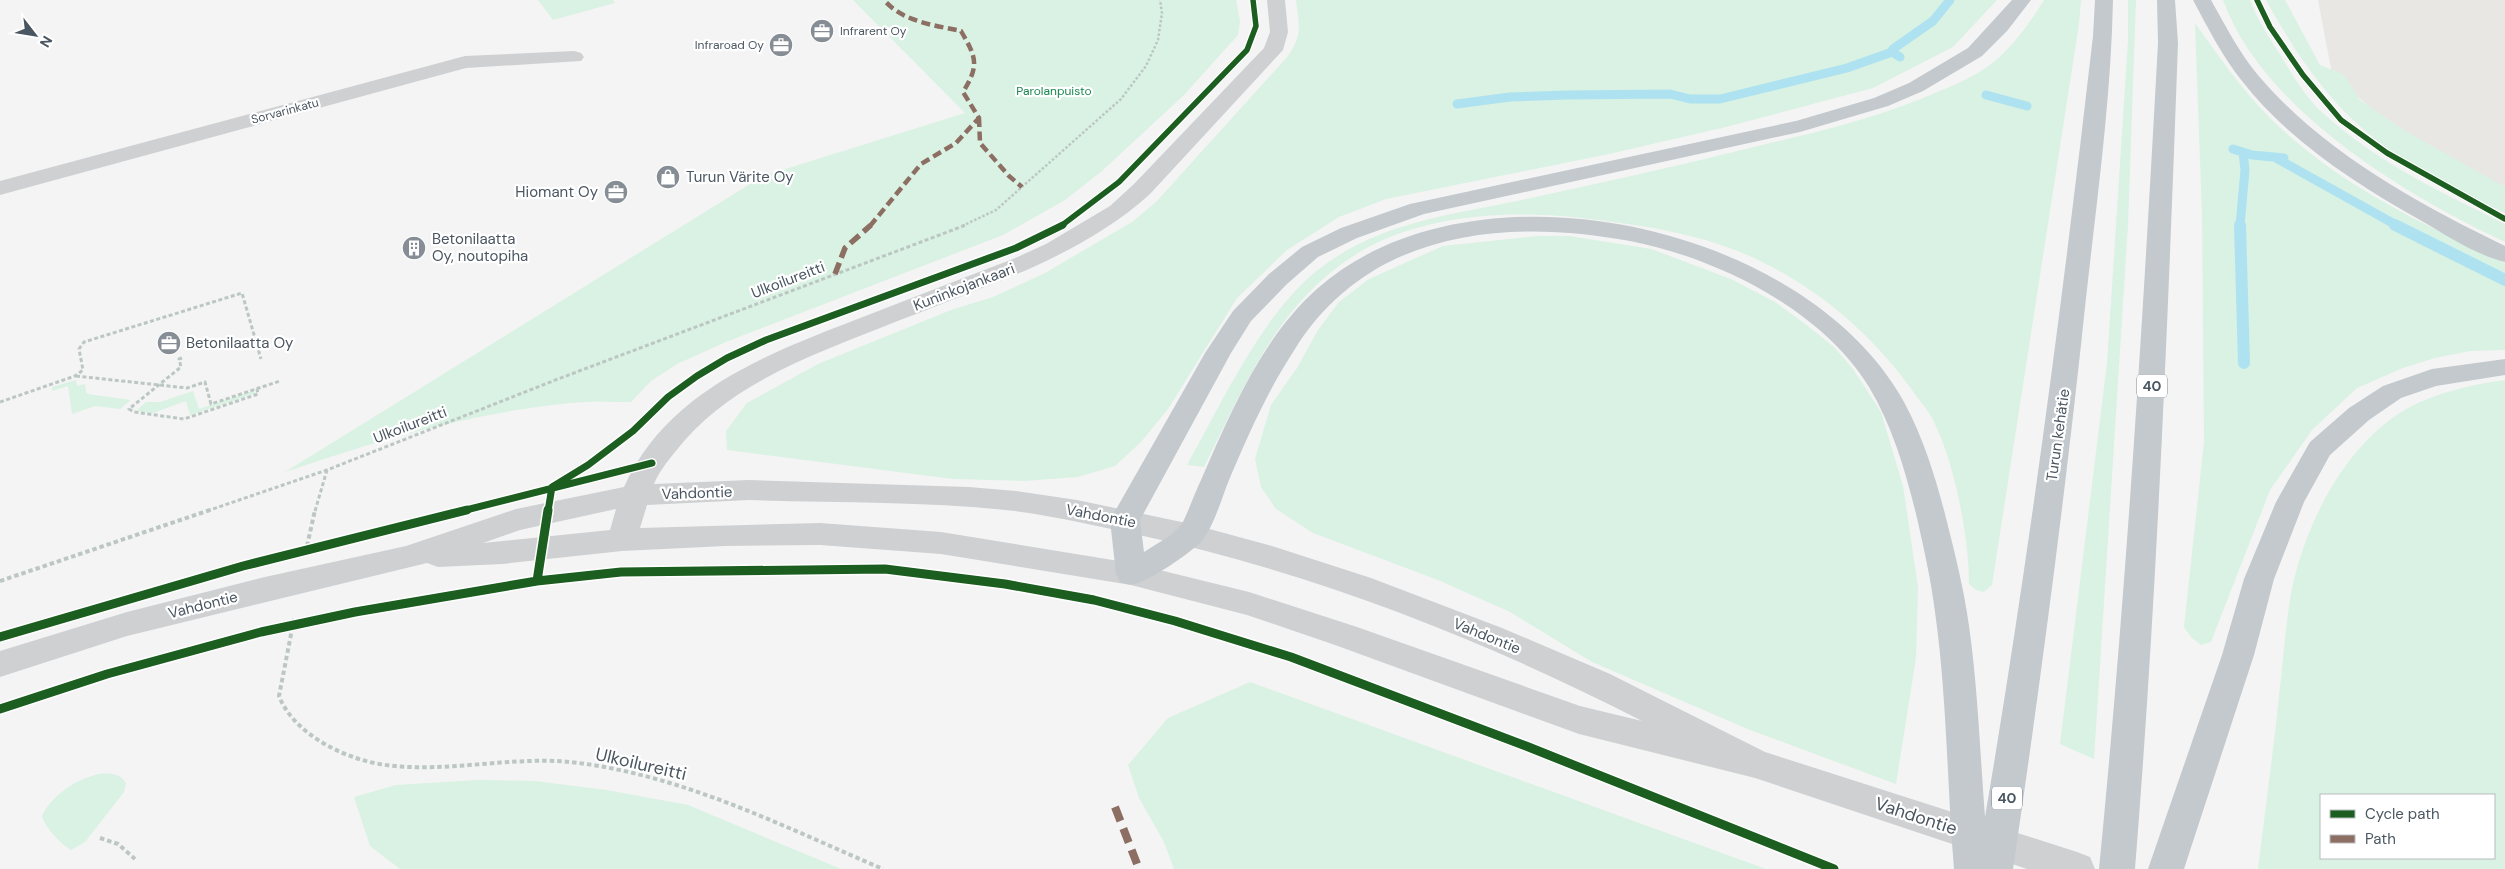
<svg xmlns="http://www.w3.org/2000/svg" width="2505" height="869" viewBox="0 0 2505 869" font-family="'DM Sans',sans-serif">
  <rect width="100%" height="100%" fill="#f4f4f4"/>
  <path fill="#e8e7e3" d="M2318 0H2505V190L2420 142 2371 108 2332 74Z"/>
  <path fill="#d9f2e3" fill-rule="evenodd" d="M538 0H613L615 3 553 20Z
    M853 0H1236L1240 21 1238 35 1184 95 1102 171 1065 200 1003 235 726 342 677 364 651 381 631 402C611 402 590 401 570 403 471 413 378 440 285 472L763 176 965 113Z
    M1296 0H1997L1953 47 1873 88 1726 127 1609 154 1386 199 1339 217 1287 250 1237 298 1168 409 1141 442 1115 466 1078 477 1024 481 953 479 727 450 726 431 747 403 818 364 951 310 993 297 1045 273 1132 222 1156 202 1288 56C1303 34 1299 25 1296 0Z
    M2044 0H2081L2079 24 1992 585 1984 592 1976 590 1969 584C1969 537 1955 466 1935 424 1931 414 1923 405 1917 397 1878 340 1824 292 1762 262 1707 234 1642 225 1582 218 1509 210 1423 214 1358 253 1278 302 1244 387 1204 467L1187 465C1222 403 1265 308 1323 266 1381 223 1448 215 1517 201 1596 184 1675 167 1754 147 1809 134 1865 121 1918 100 1944 89 1974 79 1996 60 2015 44 2031 21 2044 0Z
    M2128 0H2136L2128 225 2094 759 2060 744 2107 363 2128 41Z
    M2223 0H2250C2257 19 2268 36 2279 53 2292 74 2305 97 2324 114 2376 162 2443 193 2505 224V242C2405 195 2262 109 2223 0Z
    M2266 0H2285L2320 65 2343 74 2360 100 2402 129 2505 187V213C2464 193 2411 168 2376 140 2328 102 2295 53 2266 0Z
    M2195 23C2217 54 2240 87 2267 115 2334 183 2420 223 2505 263V350L2470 351 2435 358 2403 368 2357 388 2312 430 2270 490 2211 642 2201 645 2191 637 2184 627 2204 442 2202 215Z
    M1538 236H1569L1651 249 1731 279 1775 302 1804 323 1834 347 1853 369 1881 412 1903 486 1918 587 1916 658 1896 784 1750 730 1592 662 1510 612 1438 580 1313 533 1276 509 1261 487 1255 459 1271 405 1297 368 1318 330 1339 302 1369 279 1443 246Z
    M76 380 77 386 85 384 86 392 88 394 131 400 120 409 95 406 72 414 68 386 52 391V387Z
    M2505 380V869H2258C2265 812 2273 754 2279 696 2283 664 2285 631 2290 599 2302 531 2340 453 2398 414 2429 394 2469 385 2505 380ZM2494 795V858H2321V795Z
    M193 391 199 409 252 391 256 393 190 415 186 401 153 413 136 411 146 402H160Z
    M1250 682 1766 869H1174L1164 842 1139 798 1128 765 1168 718Z
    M99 774C110 773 121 773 126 784L124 792 85 842 71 850C61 844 45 828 42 816 52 795 76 779 99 774Z
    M478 780 535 781 607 790 688 805 841 869H400L370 846 354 797 396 785Z"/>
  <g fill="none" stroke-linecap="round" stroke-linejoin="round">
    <path stroke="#aee2f0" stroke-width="9" d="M1900 57 1892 52 1893 49 1933 21 1950 0
      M1986 95 2027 106
      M1457 104 1510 97 1567 95 1670 94 1690 99H1720L1847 68 1892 52
      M2233 149 2252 155 2284 158
      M2276 158 2398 226
      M2240 226 2245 170 2243 152"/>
    <path stroke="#aee2f0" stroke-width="12" d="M2240 225 2244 363
      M2395 225 2505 280"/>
    <path stroke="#bcc7c4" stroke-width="2.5" stroke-dasharray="2.5 2" stroke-linecap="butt" d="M962 226 996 210 1121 99 1146 66 1158 40 1162 13 1160 0"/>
    <path stroke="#bcc7c4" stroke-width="3" stroke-dasharray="4 2.5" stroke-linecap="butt" d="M182 358 179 359 181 367 129 409 134 412 184 419 258 394 257 389
      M76 376 187 388 205 382 211 404 280 381
      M0 402 75 376 83 370 79 349 84 342 242 293 261 359
      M207 511 327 470 558 379 966 225
      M315 511 327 470"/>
    <path stroke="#bcc7c4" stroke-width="4" stroke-dasharray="4.5 3" stroke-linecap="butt" d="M307 546 315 510
      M0 581 210 510
      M294 619 279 696C291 727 326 748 356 758 419 780 503 755 570 762 681 774 782 826 883 869
      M100 838 118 844 135 859"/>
    <path fill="#ced0d2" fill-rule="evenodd" d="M574 51 581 53 584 57 581 61 466 68 0 195V181L465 56Z"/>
    <path fill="#ced0d2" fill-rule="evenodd" d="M1267 0H1285L1288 32 1283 50 1150 194C1115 226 1073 249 1029 269 985 287 940 305 895 322 816 354 729 382 675 452 667 462 659 472 654 484L749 480 969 487 1016 491 1077 500 1191 524 1272 546 1371 578 1502 628 1610 674 1765 752 2077 852 2090 857 2095 869H2027L1755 778 1579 734 1335 645 1247 615 1131 585 941 554 820 545 725 546 622 551 502 564 438 567 427 563 127 636 0 677V651L127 612 265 577 406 546 516 509 624 487C668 388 775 351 868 315 916 296 964 278 1013 259L1046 244 1110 206 1134 184 1264 48 1270 32ZM749 500C837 503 927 501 1015 511 1054 516 1092 525 1130 533 1308 571 1481 638 1642 721L1580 706 1357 627 1249 592 1131 563 941 532 820 523 640 528 647 505ZM616 509 610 530 483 543 520 530Z"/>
    <path fill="#c4c9cd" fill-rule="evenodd" d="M2012 0H2031L2007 31 1982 56 1923 91 1888 106 1800 132 1424 214 1357 238 1318 257 1287 284 1251 321 1231 353 1140 520 1144 552 1171 535 1182 524C1189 510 1194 495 1201 480 1230 414 1262 337 1318 288 1474 151 1806 224 1904 402 1924 439 1936 479 1946 518 1955 554 1964 589 1969 626 1978 689 1980 753 1985 817 2029 558 2063 297 2093 36L2095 0H2113C2111 99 2097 199 2086 298 2066 489 2041 679 2013 869H1954C1947 784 1947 697 1935 612 1931 580 1924 549 1917 518 1906 473 1893 427 1869 387 1821 309 1717 258 1630 241 1549 226 1460 225 1385 264 1348 284 1317 313 1295 349 1268 390 1248 435 1229 480 1221 500 1215 523 1202 541 1193 551 1147 583 1134 584 1128 585 1126 584 1120 582L1116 574 1110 520 1205 353 1233 311 1269 274 1302 247 1341 228 1410 204 1796 121 1874 98 1909 83 1968 48Z
      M2157 0H2175L2178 43C2168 319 2157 594 2135 869H2099C2126 594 2143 319 2158 43Z
      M2193 0H2211C2225 25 2239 52 2257 74 2323 152 2415 202 2505 246V262C2476 255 2446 235 2420 220 2355 183 2289 141 2242 81 2222 56 2208 28 2193 0Z
      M2505 359V375L2436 386 2401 398 2369 420 2330 455 2304 502 2274 579 2254 655 2184 869H2148L2222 655 2244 579 2276 502 2310 442 2349 408 2383 386 2432 369Z"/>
    <path stroke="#8d6e63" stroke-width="4.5" stroke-dasharray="9 4.5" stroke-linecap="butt" d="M979 118 980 143 1009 176 1022 187
      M870 226 921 164 956 143 979 118 963 92C980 65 976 57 961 31 934 25 903 22 884 0"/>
    <path stroke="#8d6e63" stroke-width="5.5" stroke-dasharray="12 5.5" stroke-linecap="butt" d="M835 274 845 248 871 225"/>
    <path stroke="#8d6e63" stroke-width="8" stroke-dasharray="15 8" stroke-linecap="butt" d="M1115 807 1139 869"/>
    <g stroke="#fff" stroke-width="8">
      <path id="cycleway-far2" d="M2257 0 2270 27 2303 75 2341 120 2387 153 2505 219
        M1061 226 1119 182 1247 50 1256 26 1253 0"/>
    </g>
    <g stroke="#fff" stroke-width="10">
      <path id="cycleway-far1" d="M462 511 652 463
        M548 511 552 487 588 465 633 431 668 397 697 376 727 358 766 340 1016 248 1063 225"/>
    </g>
    <g stroke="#fff" stroke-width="12">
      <path id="cycleway" d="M537 581 548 510
        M0 637 243 566 467 510
        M0 709 107 674 261 632 355 612 537 581 621 572 885 569 1005 584 1094 600 1175 621 1291 657 1526 746 1834 869"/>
    </g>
    <use href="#cycleway-far2" stroke="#1b5e20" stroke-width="5.5"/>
    <use href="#cycleway-far1" stroke="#1b5e20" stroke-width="7"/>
    <use href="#cycleway" stroke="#1b5e20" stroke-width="9"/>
  </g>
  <defs>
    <g id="office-disc" transform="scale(1.25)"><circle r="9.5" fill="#868d94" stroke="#fff"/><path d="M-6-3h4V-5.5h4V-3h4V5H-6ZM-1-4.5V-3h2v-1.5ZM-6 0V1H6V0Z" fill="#fff"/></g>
    <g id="shop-disc" transform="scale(1.25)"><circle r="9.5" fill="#868d94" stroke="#fff"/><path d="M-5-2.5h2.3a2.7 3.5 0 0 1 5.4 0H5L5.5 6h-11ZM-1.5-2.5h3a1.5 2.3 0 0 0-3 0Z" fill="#fff"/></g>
    <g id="building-disc" transform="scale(1.25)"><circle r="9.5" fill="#868d94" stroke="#fff"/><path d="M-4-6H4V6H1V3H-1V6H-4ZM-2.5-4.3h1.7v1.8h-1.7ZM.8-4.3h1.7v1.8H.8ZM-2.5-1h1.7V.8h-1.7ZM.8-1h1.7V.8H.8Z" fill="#fff"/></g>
  </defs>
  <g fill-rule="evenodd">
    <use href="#office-disc" x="822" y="31"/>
    <use href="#office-disc" x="781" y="45"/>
    <use href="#shop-disc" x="668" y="177"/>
    <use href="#office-disc" x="616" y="192"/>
    <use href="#building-disc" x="414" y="248"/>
    <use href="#office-disc" x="169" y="343"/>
  </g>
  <g text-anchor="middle" stroke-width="4.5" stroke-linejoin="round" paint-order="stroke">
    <g font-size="12" fill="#4a5661" stroke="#fff" text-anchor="start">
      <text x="840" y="35">Infrarent Oy</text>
      <text x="764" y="49" text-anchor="end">Infraroad Oy</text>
    </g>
    <g font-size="12" fill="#17864f" stroke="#fff">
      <text x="1054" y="95">Parolanpuisto</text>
    </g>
    <g font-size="12" fill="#4a5661" stroke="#fff">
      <text transform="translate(285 111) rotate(-15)" y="4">Sorvarinkatu</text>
    </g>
    <g fill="#fff" stroke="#808990" stroke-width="1">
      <rect x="2137" y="374.5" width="30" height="23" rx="4"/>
      <rect x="1992" y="786.5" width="30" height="23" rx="4"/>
    </g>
    <g font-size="14" font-weight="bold" fill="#4a5661">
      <text x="2152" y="391">40</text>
      <text x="2007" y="803">40</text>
    </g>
    <g font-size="15" fill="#4a5661" stroke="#fff" text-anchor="start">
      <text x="686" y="182">Turun Värite Oy</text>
      <text x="598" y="197" text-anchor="end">Hiomant Oy</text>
      <text x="432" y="244">Betonilaatta<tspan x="432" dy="17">Oy, noutopiha</tspan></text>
      <text x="186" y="348">Betonilaatta Oy</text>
    </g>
    <g font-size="15" fill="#4a5661" stroke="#fff">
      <text transform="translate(788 280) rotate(-21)" y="5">Ulkoilureitti</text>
      <text transform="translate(964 287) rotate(-21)" y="5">Kuninkojankaari</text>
      <text transform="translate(410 425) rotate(-21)" y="5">Ulkoilureitti</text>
      <text transform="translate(2058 435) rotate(-82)" y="5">Turun kehätie</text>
      <text transform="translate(697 493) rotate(-2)" y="5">Vahdontie</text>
      <text transform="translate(1101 516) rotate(11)" y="5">Vahdontie</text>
      <text transform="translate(203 605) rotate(-14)" y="5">Vahdontie</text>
      <text transform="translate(1487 636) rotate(22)" y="5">Vahdontie</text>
    </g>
    <g font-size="18" fill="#4a5661" stroke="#fff">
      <text transform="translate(641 764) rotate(13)" y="6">Ulkoilureitti</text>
      <text transform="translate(1916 816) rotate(18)" y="6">Vahdontie</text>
    </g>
  </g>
  <rect x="2320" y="794" width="175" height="65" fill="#ffffff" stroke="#b7bbc0"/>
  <rect x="2330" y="810" width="25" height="8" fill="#1b5e20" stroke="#b7bbc0"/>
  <text x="2365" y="819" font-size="15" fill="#4a5661">Cycle path</text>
  <rect x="2330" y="835" width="25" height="8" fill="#8d6e63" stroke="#b7bbc0"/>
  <text x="2365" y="844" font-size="15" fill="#4a5661">Path</text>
  <g transform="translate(35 35) rotate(121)" stroke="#ffffff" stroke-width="4" paint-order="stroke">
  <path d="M0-4L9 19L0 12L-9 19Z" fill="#4a5661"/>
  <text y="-8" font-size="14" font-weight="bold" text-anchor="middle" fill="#4a5661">N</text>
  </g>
</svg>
